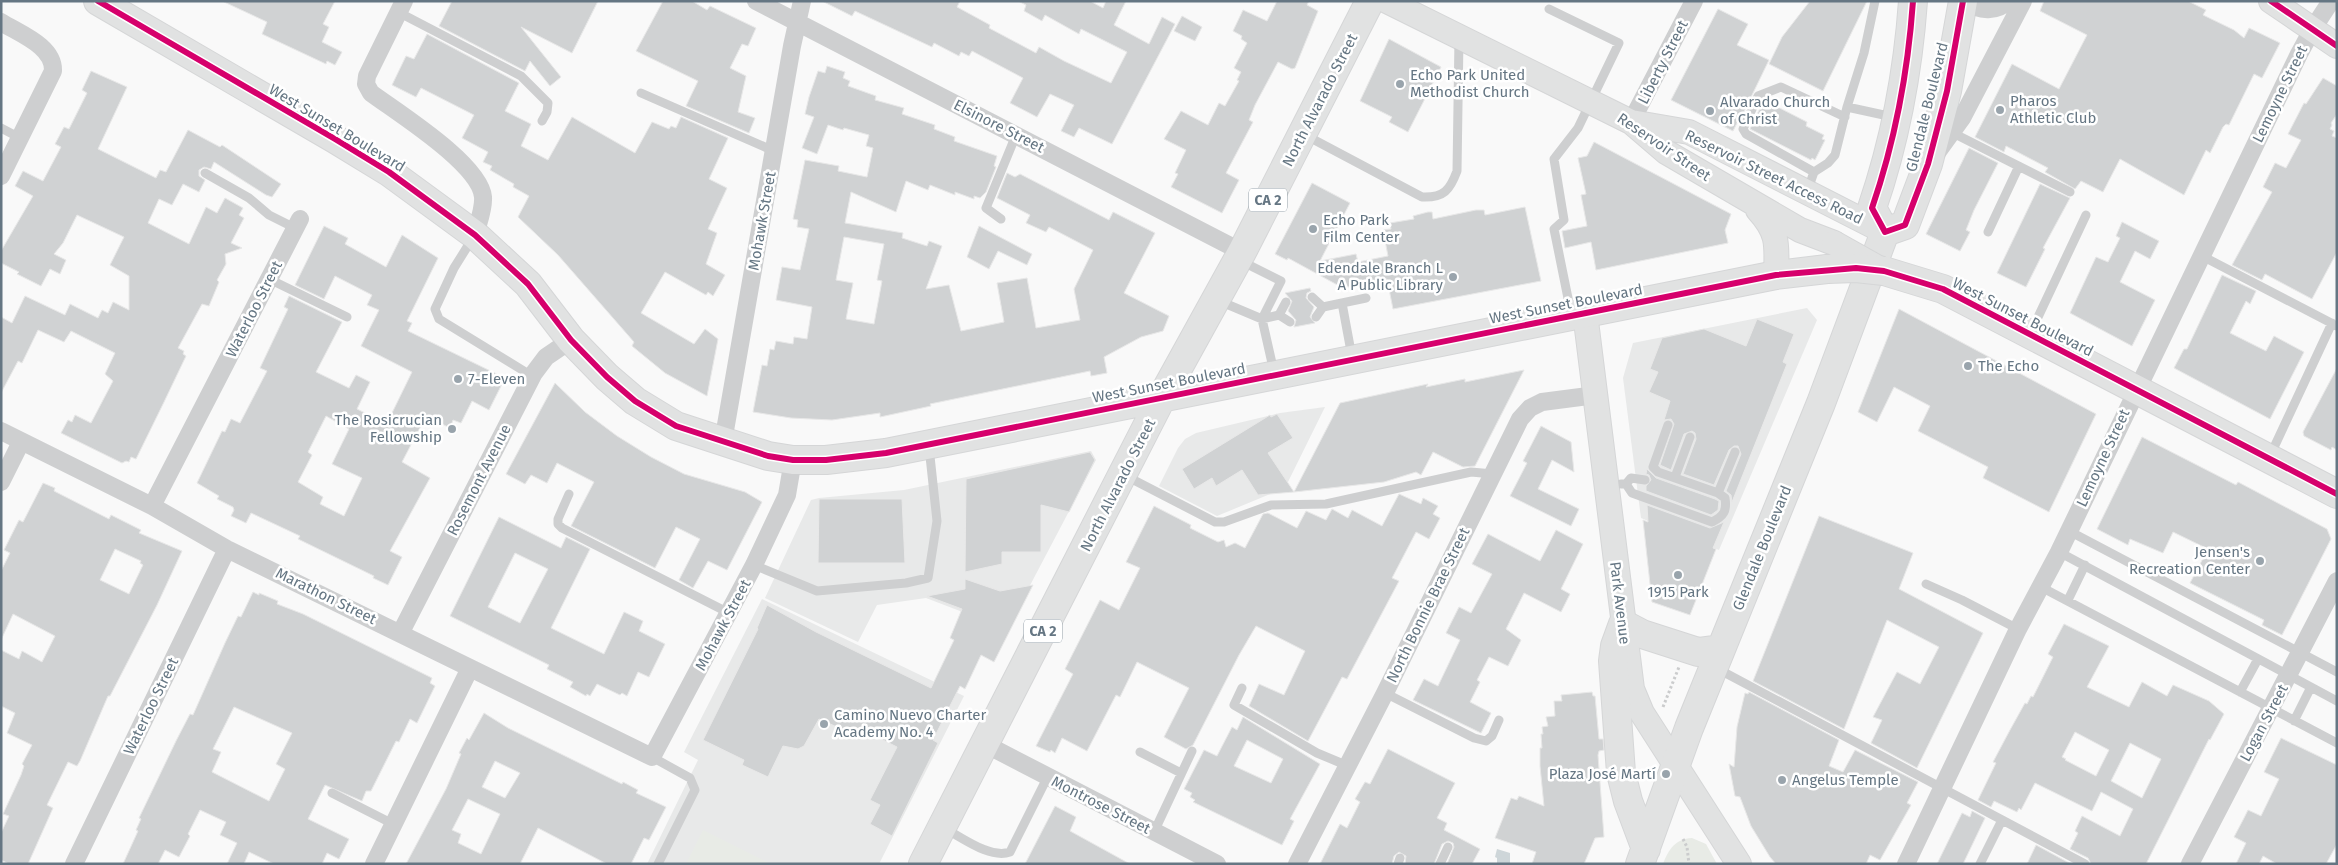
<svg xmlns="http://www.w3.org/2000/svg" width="2338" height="865" viewBox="0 0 2338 865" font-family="'Fira Sans',sans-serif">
  <rect width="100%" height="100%" fill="#f9f9f9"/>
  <path fill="#e8e9e9" d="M1807 308 1817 320 1719 550 1641 518 1623 378 1633 343Z
    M1325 407 1285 488 1217 516 1159 486 1178 448 1185 439 1196 433 1280 413Z
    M1091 451 1096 460 1007 629 926 598 877 605 858 642 765 598 811 500 819 498 904 490Z
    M762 599 964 696 879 864H647L698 760 684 752Z"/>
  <path fill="#e8ebe6" d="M703 830 771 864H686Z
    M1692 838 1706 844 1717 864H1663C1669 849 1675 839 1692 838Z"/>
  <path fill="#ced6d9" d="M1497 849 1510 853V864H1497V858L1495 857Z"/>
  <path fill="#d0d2d3" stroke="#e8e8e8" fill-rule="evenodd" d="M222 1H335L323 24 329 27 322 42 342 52 335 65 327 61 326 64 262 34 267 22Z
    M452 1H598L572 53 521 27 561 77 550 86 530 61 525 71 439 26Z
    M663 1H692L707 10 710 6 756 28 748 46 742 44 730 68 746 76 738 112 755 118 749 133 686 106 698 81 636 51Z
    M822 1H960L957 7 990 25 989 28 1036 53 1039 47 1064 61 1111 83 1127 52 1081 29 1079 34 1045 15 1042 21 1024 11 1026 5 1018 1H1090L1103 8 1106 1H1126L1114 25 1149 44 1162 17 1175 24 1112 144 1079 128 1074 137 1061 131 1074 105 1050 94 1037 117 1010 103 1023 78 972 51 969 56 961 52 959 56 934 43 932 47 855 11 852 16Z
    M1277 1H1309L1307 5 1318 11 1295 68 1292 69 1278 62 1255 105 1249 120 1253 122 1226 173 1239 180 1222 213 1171 187 1178 174 1175 173 1186 150 1164 139 1181 111 1208 125 1219 103 1225 106 1239 81 1237 80 1241 72 1234 68 1247 43 1241 39 1242 36 1233 31 1243 10 1267 21Z
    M1810 1H1867L1823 91 1769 64 1782 37Z
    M2044 1H2188L2206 10 2203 15 2234 30 2244 38 2249 28 2280 43 2262 78 2254 74 2229 125 2226 124 2223 127 2210 153 2206 150 2184 195 2120 159 2103 192 2081 181 2075 189 2045 172 2048 168 2006 146 2004 152 1975 137 2012 64 2059 89 2087 35 2040 11Z
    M1718 9 1748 24 1737 45 1769 60 1738 124 1737 123 1733 131 1671 100Z
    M1182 16 1202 27 1195 41 1174 31Z
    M427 34 519 83 505 111 531 124 521 146 548 160 572 117 635 153 652 122 669 129 671 126 676 128 681 117 728 138 709 179 727 188 708 229 717 233 706 264 725 275 713 296 708 292 706 295 665 272 641 313 694 344 705 329 718 339 707 396 665 373 632 346 634 342 558 255 518 217 529 196 513 187 514 184 490 170 492 166 483 162 488 152 462 138 474 115 421 88 416 97 392 85 406 56 414 59Z
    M1389 39 1441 67 1408 132 1389 122 1392 117 1360 101Z
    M827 66 845 72 843 78 850 81 848 86 876 96 875 100 904 108 902 114 935 125 934 129 955 137 954 141 997 156 994 166 996 167 986 192 980 198 974 196V199L955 192V195L930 185 928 190 906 181 896 212 851 192 845 223 903 233 902 238 927 246 929 241 942 246 926 289 949 285 961 331 1004 322 997 283 1027 278 1036 328 1080 320 1074 289 1093 250 1049 227 1046 232 1026 223 1030 215 997 198 1007 173 1015 177 1020 174 1109 220 1113 212 1155 233 1124 293 1169 316 1163 331 1141 337 1104 357 1107 373 1091 376 1090 371 930 404 931 406 880 417V413L832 420 791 418 753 412 762 365 767 366 770 349 774 350 776 341 793 344 794 337 807 339 812 307 776 300 782 267 800 270 809 229 797 227 798 220 793 219 805 160 839 166 838 171 867 177 873 148 866 146 869 135 844 128 843 130 828 125 817 154 802 148 814 117 805 114 809 97 818 71 825 73ZM844 237 884 244 877 280 882 281 874 324 846 319 853 283 836 280Z
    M91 71 127 87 98 149 156 178 160 170 166 172 188 130 220 147 222 145 281 184 272 197 266 195 214 162 211 169 204 167 199 170V176L205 180 199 192 183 184 172 205 159 199 148 223 189 244 206 207 217 213 225 198 243 208 239 215 244 218 231 243 242 248 225 254 226 264 217 280 219 282 209 306 202 304 178 348 184 351 183 354 186 356 164 402 136 459 131 457 129 462 126 461 122 463 61 433 68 420 72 422 75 415 91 423 113 381 105 374 115 353 71 331 64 342 38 330 22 363 18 361 1 393V317L12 323 25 296 65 315 70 304 98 318 102 310 108 313 113 302 129 310V276L110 265 124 237 77 215 63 243 54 254 66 260 60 274 50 269 41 286 17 274 19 272 1 263V251L33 196 15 186 23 171 43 181 61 147 55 144 64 127 69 129 87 93 82 90Z
    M2323 78 2337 86V114L2331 123 2332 125 2330 129 2334 131 2332 136 2337 138V252L2312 299 2265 274 2262 280 2232 265 2272 192 2263 187 2275 163 2286 168 2301 140 2288 134 2304 103 2306 104Z
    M1764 100 1807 122 1806 126 1824 135 1822 139 1825 140 1815 160 1812 158 1811 160 1750 129Z
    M1594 142 1731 214 1725 230 1728 243 1596 270 1591 242 1565 248 1562 231 1587 226 1581 195 1586 194 1578 158 1587 156Z
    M1969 148 1998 163 1974 210 1966 230 1970 232 1960 251 1926 234Z
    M1312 183 1350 203 1320 261 1356 254 1358 262 1388 256 1383 230 1391 229 1390 223 1414 219 1413 216 1428 212H1432L1433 219 1476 210H1484L1485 215 1525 207 1541 281 1393 309 1387 279 1343 288 1288 258 1287 260 1275 254Z
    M2040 184 2070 198 2043 248 2045 249 2026 287 1997 273Z
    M2122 222 2159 241 2150 259 2135 251 2120 282 2155 300 2132 346 2070 313 2096 257 2108 262 2120 238 2116 236Z
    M324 226 348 238 345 244 386 267 402 235 438 258 407 321 412 323 408 331 505 378 489 410 472 401 461 423 453 420 450 428 426 416 402 462 430 478 390 551 402 557 388 585 373 578 374 576 298 539 300 536 251 513 246 523 231 516 234 510 233 507 217 499 219 496 197 483 222 431 225 432 231 419 240 423 267 371 260 368 288 309 284 307 289 296 342 322 316 372 349 388 356 375 370 382 357 409 385 423 390 414 391 415 412 372 361 346 379 310 367 305 372 295 335 276 324 299 295 285ZM326 416 349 429 332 464 362 478 344 516 320 504 323 497 298 482 312 455 308 452Z
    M979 226 1032 254 1027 265 998 251 989 269 967 257Z
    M2222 275 2256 291 2250 304 2246 301 2230 333 2266 351 2274 336 2304 352 2270 419 2174 368 2184 349H2187Z
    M1310 288 1311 291 1307 293 1306 298 1314 307 1310 317 1315 323 1294 327 1296 320 1288 311 1292 301 1285 293Z
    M1899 309 2096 414 2049 512 1983 478 1988 467 1918 431 1930 406 1894 387 1877 422 1858 412Z
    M1757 319 1794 334 1783 362 1787 364 1732 502 1731 495 1726 491 1741 454 1738 446H1734L1729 450 1714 485 1683 474 1696 439 1695 433 1692 431 1684 434 1671 470 1660 465 1674 424 1671 419 1664 420 1670 401 1649 392 1658 372 1650 369 1662 338 1704 329 1746 346Z
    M2337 368V450L2332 447 2331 450 2304 436 2303 432Z
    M1524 370 1475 466 1463 467 1433 452 1421 475 1416 472 1384 482 1294 492 1340 403 1428 384 1426 387 1465 379V382Z
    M555 383 585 412 617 436 651 457 684 474 745 492 762 502 727 570 708 561 693 588 679 580 700 539 676 527 655 568 571 526 594 482 557 463 547 483 531 475 525 484 506 474Z
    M1277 414 1293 438 1268 453 1294 492 1258 495 1242 470 1216 486 1212 478 1194 489 1182 469 1270 415 1271 417Z
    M1541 426 1571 442 1574 472 1552 460 1538 489 1579 509 1571 526 1510 496 1527 463 1523 461Z
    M2142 437 2236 485 2238 482 2327 529 2331 539 2282 635 2262 625 2264 620 2190 583 2208 549 2173 532 2163 553 2130 539 2128 545 2097 529Z
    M1090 452 1095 460 1069 512 1041 505V552H1002V564L965 572 966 479Z
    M1647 469 1656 478 1715 499 1719 501 1718 510 1711 515 1646 491V486L1651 480 1649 475 1646 474Z
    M43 483 55 488 54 491 109 519 111 515 141 530 139 533 182 551 157 605 110 696H108L80 761 77 766 68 762 47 805 53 808 28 864H9L1 860V833L9 816 3 814 21 775 24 766 22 764 32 745 7 733 15 713 1 706V650L19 659 22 651 42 662 55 636 13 614 1 640V571L10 553 4 550 19 520 23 522ZM115 549 141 561 140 563 143 565 129 594 100 580Z
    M1399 494 1421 504 1423 498 1438 506 1433 514 1440 518 1429 539 1416 532 1392 578 1399 581 1347 679 1342 677 1308 741 1249 706 1259 684 1284 695 1305 651 1256 626 1239 655 1193 745 1186 749 1164 737 1189 688 1137 662 1120 697 1116 695 1087 751 1062 738 1055 753 1051 750 1050 752 1036 746 1073 674 1065 669 1100 600 1119 610 1140 568 1126 562 1154 506 1191 525 1190 528 1218 542 1224 540 1226 547 1235 543 1245 548 1263 514 1268 513 1297 528 1306 511 1326 520 1332 509 1348 518 1352 510 1382 526Z
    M819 499H902L905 563H818Z
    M1647 505 1710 528 1724 522 1713 548 1716 549 1690 615 1652 602 1643 520 1648 522Z
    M1819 516 1913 553 1899 589 1983 633 1917 768 1871 743 1882 720 1873 717 1897 672 1920 684 1939 647 1887 620 1844 729 1753 681Z
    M499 517 561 548 566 537 590 549 551 628 604 654 624 612 643 621 639 631 665 644 649 677 638 672 627 696 622 693 620 695 597 684 590 696 587 694 586 696 570 687 573 682 547 669 549 665 450 616ZM515 553 548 569 520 623 488 607Z
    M1556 530 1583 544 1561 589 1570 594 1561 612 1524 593 1506 629 1521 640 1508 666 1489 657 1477 680 1480 682 1470 702 1491 713 1481 733 1413 700 1424 679 1438 686 1460 640 1446 633 1459 607 1471 613 1492 574 1472 564 1488 534 1540 561Z
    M965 579 1000 591 1033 585 994 662 981 655 965 689 960 686 933 740 938 743 892 836 870 824 880 805 870 800 897 747 859 728 855 735 819 719 804 746 798 749 783 746 768 777 742 765 744 760 703 740 758 629 757 628 767 605 816 632 931 688 954 640 950 638 962 609 927 596 965 589Z
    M253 592 259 595V593L278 601 277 604 303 614 432 678 430 683 435 686 417 723 410 719 399 742 396 741 371 791H366L362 801 325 785 308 819 349 839 339 859 327 853 322 864H274L249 852 244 864H227L237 843 220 835 226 822 200 810 188 834 190 836 179 857 165 850 158 864H123L138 831 136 830 141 819 139 818 176 741 190 714 193 715 225 643 238 616 241 617ZM234 707 292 733 276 764 285 769 269 801 212 772 221 752 213 749Z
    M2064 624 2109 646 2087 687 2129 707 2142 682 2167 696 2173 685 2209 701 2224 714 2210 740 2209 739 2146 864H2091L2088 858 2070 849 2078 833 2075 831 2082 816 2120 836 2133 809 2101 792 2092 811 2035 783 2021 810 2019 808 2017 812 1994 801 1991 807 1978 800 1996 763 1993 762 2010 730 2025 703 2027 704 2031 696 2033 697 2053 657 2048 654ZM2075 732 2109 750 2096 776 2065 760 2066 759 2062 757ZM2130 743 2161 759 2142 798 2111 781Z
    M1592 692 1593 696H1595L1599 739H1603L1604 750 1599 751 1598 755 1604 837 1595 838 1584 864H1532L1536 852 1495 838 1511 798 1517 800 1519 796 1544 806 1540 766V748H1542L1541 734H1543L1542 727 1548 726 1546 717 1555 716 1554 701H1562L1561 695Z
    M1749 692 1839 740 1829 766 1843 772 1855 750 1918 782 1907 803 1911 805 1880 860 1870 855 1866 864H1776L1770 857 1751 826 1740 797 1735 796 1729 764 1734 767 1737 727 1745 693 1748 694Z
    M484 713 508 728 622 784 623 782 638 790 636 793 666 807 649 840 644 838 631 864H607L538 828 520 864H406L446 789 461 754 459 753 467 738 469 740ZM495 761 520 773 505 798 482 787ZM468 799 500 814 481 854 458 843 461 834 452 830Z
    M1243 717 1320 764 1290 819 1294 821 1282 845 1193 802 1195 800 1190 797 1192 793 1184 789 1204 750 1217 756 1232 727 1237 730ZM1247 740 1283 759 1271 783 1234 766Z
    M2281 738 2337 765V844L2326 864H2277L2263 856 2259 864H2236L2246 843 2234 837 2243 820 2248 810 2261 816 2279 779 2264 772Z
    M1388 749 1455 783 1437 818 1447 823 1444 830 1480 849 1472 864H1447L1454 847 1453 843 1448 841 1442 844 1434 864H1405L1406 856 1399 852 1394 856 1392 864H1320L1340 824 1347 828 1360 802 1355 799 1365 782 1370 784Z
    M1055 806 1076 817 1070 831 1130 864H1025Z
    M1972 811 1985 818 1963 864H1937L1962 813 1970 817Z
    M2036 845 2071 864H2027Z"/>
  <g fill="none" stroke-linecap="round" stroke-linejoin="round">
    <g stroke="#d5d6d7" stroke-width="26">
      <path id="secondary" d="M1387 1 1631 122 1666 152 1800 230 1834 243
        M2271 1 2337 46
        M1631 122 1689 132 1885 232
        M1758 210C1779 233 1777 245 1776 275
        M1585 313 1632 689 1642 713 1739 864"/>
    </g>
    <g stroke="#d5d6d7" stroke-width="30">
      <path id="primary" d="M98 1 335 139 389 172 475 235 528 284 571 340 607 377 635 401 676 426 768 456 793 460H826L886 453 1776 275 1827 269
        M1885 232 1905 225 1928 164 1947 91 1963 1
        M1884 271 1943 289 2337 494
        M1646 849 1628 801 1621 773 1613 661 1615 646 1623 624 1642 634 1698 652 1720 649
        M923 864 1162 397 1242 252 1370 1
        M1640 864 1689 728 1821 403 1885 232 1872 208C1895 141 1908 72 1913 1"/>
    </g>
    <path stroke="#cbcccd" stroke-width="3" stroke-dasharray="2.5 2.5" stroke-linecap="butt" d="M1663 707 1679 667
      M1683 839 1687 847 1689 864"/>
    <path stroke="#cecfd0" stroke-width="9" d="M1549 9 1619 43 1578 128 1554 159 1564 220 1554 229 1571 313
      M398 12 521 76 548 103 547 112 542 121
      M641 93 774 151
      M1847 107 1864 53 1875 1
      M1 128 20 138
      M1951 132 2070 192
      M1305 135 1422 197C1444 198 1450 190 1457 171L1459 38
      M1814 172 1746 134 1743 129 1758 96 1781 87 1845 117
      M205 173 249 198 269 215 295 228
      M1807 192 1814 172 1828 163 1835 155 1847 107 1893 117
      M1001 219 986 208 1016 135
      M1988 232 2019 166
      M474 236 454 268 435 309 439 319 532 376
      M2202 256 2337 326
      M1241 261 1281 281 1262 319 1274 372
      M269 279 347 317
      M1312 297 1323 307
      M1217 300 1262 319 1279 315 1290 322
      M1279 315 1286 302
      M1316 317 1323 307 1342 303
      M2031 332 2086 215
      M1352 357 1342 303 1366 298
      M2270 456 2332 323
      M1124 475 1215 522H1224L1271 505 1326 504 1471 472 1493 474
      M1675 477 1690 437
      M1621 484H1626L1631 478 1645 480
      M1626 484 1632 493 1712 522C1724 516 1727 511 1725 498L1718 493 1658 472 1653 467 1668 425
      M1718 493 1735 452
      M569 494 558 519V524L562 528 729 613
      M2069 531 2337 672
      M2059 552 2337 701
      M754 565 817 591 906 583 928 578 937 521 929 447
      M1926 584 1962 600 2018 629
      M2041 587 2337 743
      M2068 600 2085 565
      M1716 668 2085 864
      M1242 688 1234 705 1317 753 1348 766
      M2240 692 2258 659
      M1385 693 1474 738 1486 741 1492 736 1499 720
      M2294 721 2311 687
      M1140 752 1181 773
      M652 757 690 778 695 790 658 864
      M332 793 393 824
      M944 828C963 838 990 859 1010 852L1047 778
      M1154 832 1192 751
      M1398 864 1400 858
      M1440 864 1448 847
      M1980 864 2002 820"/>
    <path stroke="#cecfd0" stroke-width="18" d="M404 1 367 76 366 84 371 93C398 113 480 164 483 197 484 209 478 223 475 235
      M756 1 1242 252
      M1967 1C1979 11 1996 13 2008 1
      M1 22C20 34 54 46 53 71L1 176
      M1631 122 1694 1
      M1936 154 1962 118 2023 1
      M1 431 152 506 227 549 652 757 754 565 787 495 793 460
      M723 442 792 46 802 1
      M1 482 21 442
      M152 506 300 219
      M401 632 534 373 546 357 571 340
      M985 744 1217 864
      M74 864 227 549
      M374 864 470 668
      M1297 864 1385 693 1520 419 1530 408 1542 402 1596 395
      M1906 864 2018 629 2059 552 2299 54 2312 30 2331 1
      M2190 864 2337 581"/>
    <use href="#secondary" stroke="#e1e2e2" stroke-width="24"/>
    <use href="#primary" stroke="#e1e2e2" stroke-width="28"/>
    <g stroke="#d5d6d7" stroke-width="26" stroke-linecap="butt">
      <path id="secondary-bridge" d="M1834 243 1882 270"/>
    </g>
    <g stroke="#d5d6d7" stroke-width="30" stroke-linecap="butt">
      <path id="primary-bridge" d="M1827 269 1856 268 1884 271"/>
    </g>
    <use href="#secondary-bridge" stroke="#e1e2e2" stroke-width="24"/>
    <use href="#primary-bridge" stroke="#e1e2e2" stroke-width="28"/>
    <g stroke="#fff" stroke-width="9">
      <path id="cycleway" d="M98 1 335 139 389 172 475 235 528 284 571 340 607 377 635 401 676 426 768 456 793 460H826L886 453 1776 275 1856 268 1884 271 1943 289 2337 494
        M1913 1C1908 72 1895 141 1872 208L1885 232 1905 225 1928 164 1947 91 1963 1
        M2271 1 2337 46"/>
    </g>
    <use href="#cycleway" stroke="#d6006c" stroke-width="6"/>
  </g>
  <g fill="#99a4ac" stroke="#fff" stroke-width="2">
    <circle cx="1400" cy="84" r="5"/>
    <circle cx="2000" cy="110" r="5"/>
    <circle cx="1710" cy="111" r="5"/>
    <circle cx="1313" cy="229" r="5"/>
    <circle cx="1453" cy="277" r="5"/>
    <circle cx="1968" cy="366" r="5"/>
    <circle cx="458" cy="379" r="5"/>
    <circle cx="452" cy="429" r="5"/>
    <circle cx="2260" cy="561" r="5"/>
    <circle cx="1678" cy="575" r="5"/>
    <circle cx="824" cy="724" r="5"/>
    <circle cx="1666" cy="774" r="5"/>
    <circle cx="1782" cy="780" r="5"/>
  </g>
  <g text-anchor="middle" stroke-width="5" stroke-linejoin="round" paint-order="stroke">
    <g fill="#fff" stroke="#939fa8" stroke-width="1">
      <rect x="1249" y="188.5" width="38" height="23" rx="4"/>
      <rect x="1024" y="619.5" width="38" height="23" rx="4"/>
    </g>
    <g font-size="14" font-weight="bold" fill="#657683">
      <text x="1268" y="205">CA 2</text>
      <text x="1043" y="636">CA 2</text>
    </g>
    <g font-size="15" fill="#657683" stroke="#fff">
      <text transform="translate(1663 62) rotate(-63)" y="5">Liberty Street</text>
      <text transform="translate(2280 94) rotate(-64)" y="5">Lemoyne Street</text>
      <text transform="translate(1320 100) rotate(-63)" y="5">North Alvarado Street</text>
      <text transform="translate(1927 107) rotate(-76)" y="5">Glendale Boulevard</text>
      <text transform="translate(999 126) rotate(27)" y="5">Elsinore Street</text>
      <text transform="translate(337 128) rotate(31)" y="5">West Sunset Boulevard</text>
      <text transform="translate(1664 147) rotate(34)" y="5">Reservoir Street</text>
      <text transform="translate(1774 177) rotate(26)" y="5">Reservoir Street Access Road</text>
      <text transform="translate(762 221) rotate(-80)" y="5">Mohawk Street</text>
      <text transform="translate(1566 304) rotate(-11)" y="5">West Sunset Boulevard</text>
      <text transform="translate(254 309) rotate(-63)" y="5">Waterloo Street</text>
      <text transform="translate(2023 317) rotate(27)" y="5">West Sunset Boulevard</text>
      <text transform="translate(1169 383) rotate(-11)" y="5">West Sunset Boulevard</text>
      <text transform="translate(2103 458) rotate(-65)" y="5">Lemoyne Street</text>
      <text transform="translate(479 480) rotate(-63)" y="5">Rosemont Avenue</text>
      <text transform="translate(1118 485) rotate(-63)" y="5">North Alvarado Street</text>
      <text transform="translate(1762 548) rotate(-68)" y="5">Glendale Boulevard</text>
      <text transform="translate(326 596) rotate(26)" y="5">Marathon Street</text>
      <text transform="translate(1620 603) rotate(83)" y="5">Park Avenue</text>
      <text transform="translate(1428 605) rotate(-64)" y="5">North Bonnie Brae Street</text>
      <text transform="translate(723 625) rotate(-62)" y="5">Mohawk Street</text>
      <text transform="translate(151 706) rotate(-64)" y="5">Waterloo Street</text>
      <text transform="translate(2264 723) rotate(-62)" y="5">Logan Street</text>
      <text transform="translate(1101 805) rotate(27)" y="5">Montrose Street</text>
    </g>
    <g font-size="15" fill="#657683" stroke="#fff" text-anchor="start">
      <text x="1410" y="80">Echo Park United<tspan x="1410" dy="17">Methodist Church</tspan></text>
      <text x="2010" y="106">Pharos<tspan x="2010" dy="17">Athletic Club</tspan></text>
      <text x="1720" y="107">Alvarado Church<tspan x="1720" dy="17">of Christ</tspan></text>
      <text x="1323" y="225">Echo Park<tspan x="1323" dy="17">Film Center</tspan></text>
      <text x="1443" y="273" text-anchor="end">Edendale Branch L<tspan x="1443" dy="17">A Public Library</tspan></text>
      <text x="1978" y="371">The Echo</text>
      <text x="468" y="384">7-Eleven</text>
      <text x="442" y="425" text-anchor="end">The Rosicrucian<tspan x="442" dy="17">Fellowship</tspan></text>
      <text x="2250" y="557" text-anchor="end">Jensen's<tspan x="2250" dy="17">Recreation Center</tspan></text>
      <text x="1678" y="597" text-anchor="middle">1915 Park</text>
      <text x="834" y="720">Camino Nuevo Charter<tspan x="834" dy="17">Academy No. 4</tspan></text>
      <text x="1656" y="779" text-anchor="end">Plaza José Martí</text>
      <text x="1792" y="785">Angelus Temple</text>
    </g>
  </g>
  <rect width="2338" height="865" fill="none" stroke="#657683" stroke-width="5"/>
</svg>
